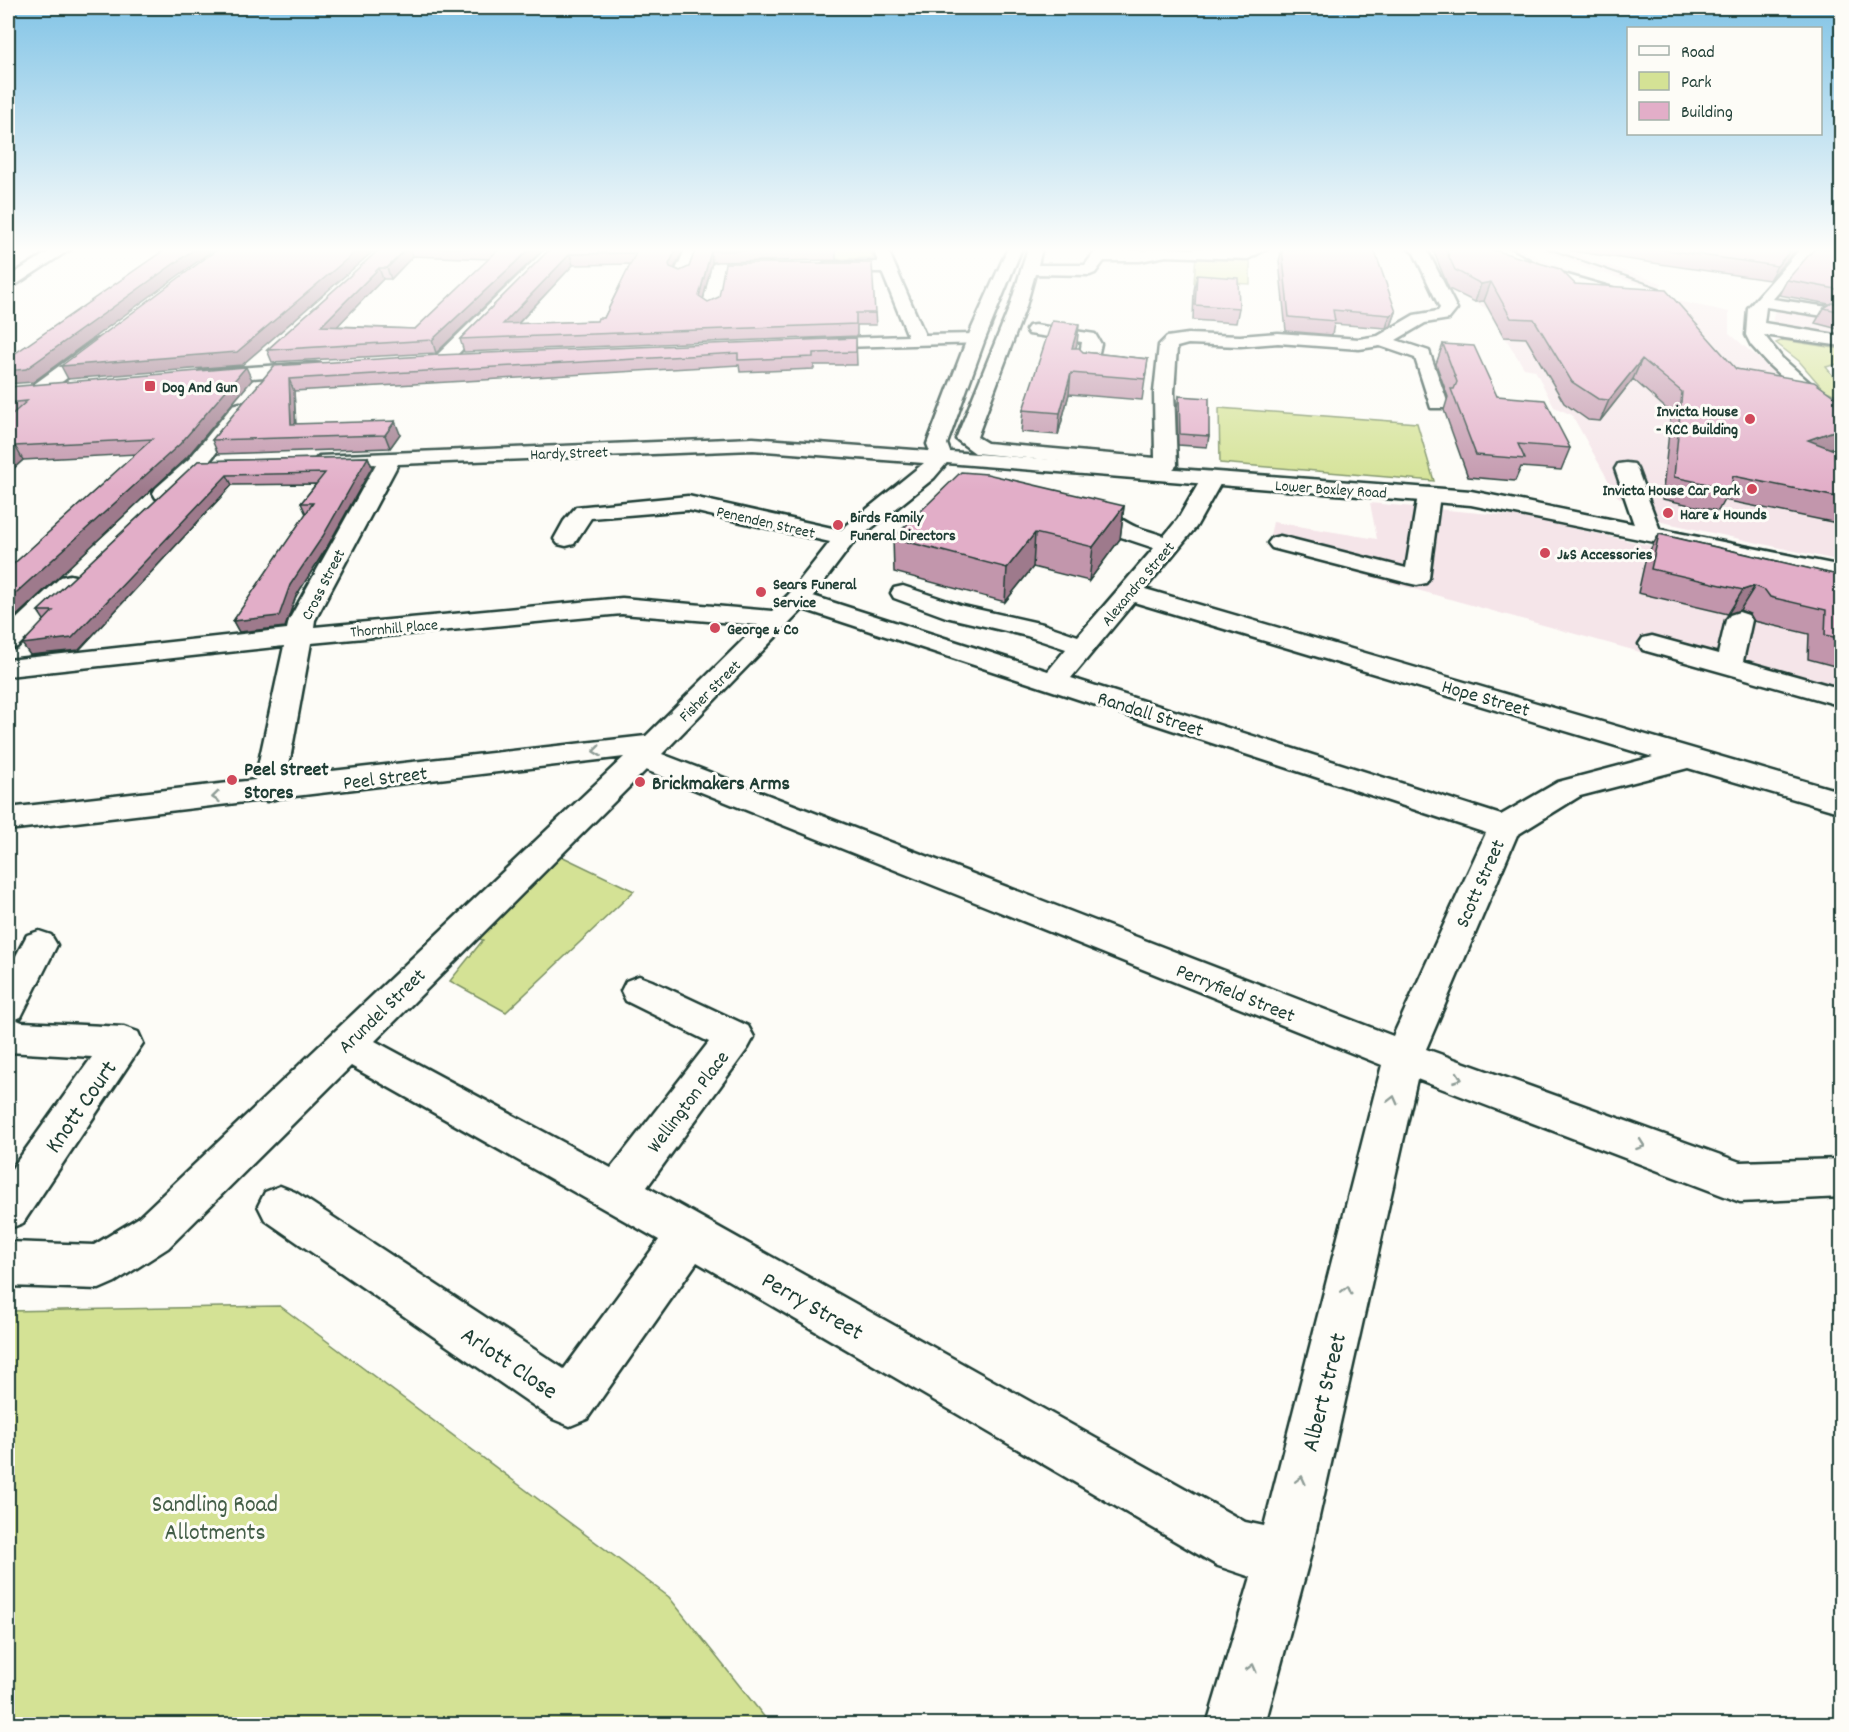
<svg xmlns="http://www.w3.org/2000/svg" width="1849" height="1732" viewBox="0 0 1849 1732" font-family="Dekko,sans-serif">
  <rect width="100%" height="100%" fill="#fdfcf7"/>
  <filter id="ink" filterUnits="userSpaceOnUse"><feTurbulence type="fractalNoise" baseFrequency=".0167" numOctaves="2"/><feDisplacementMap in="SourceGraphic" scale="12" xChannelSelector="R" yChannelSelector="G"/><feConvolveMatrix kernelMatrix="1 2 1 2 8 2 1 2 1" color-interpolation-filters="sRGB"/></filter>
  <g filter="url(#ink)">
    <path fill="#f5e5e9" d="M1429 248H1518L1575 274 1626 290 1729 312V333L1834 423 1841 433V561L1662 522 1617 496 1572 415 1554 407 1535 370 1524 368 1496 323 1502 316 1446 289Z
      M1537 248H1566L1592 260 1662 283 1659 289 1637 284 1587 268Z
      M1775 307 1841 319V363L1825 367 1770 336Z
      M1370 503 1524 517 1841 589V708L1267 548 1273 522 1377 539Z"/>
    <path fill="#d4e295" stroke="#7a9064" stroke-width="1.5" d="M780 248H868L874 258 783 261Z
      M1196 254 1250 260V284L1230 283 1229 286 1194 283Z
      M1783 340 1841 349V363L1826 367 1841 386V397L1824 390 1799 361 1776 343Z
      M1219 408 1417 423 1434 481 1220 463Z
      M555 853 634 891 506 1012 450 981 483 940 474 937Z
      M280 1306 669 1597 770 1724H8V1311Z"/>
    <g fill="none" stroke-linecap="round" stroke-linejoin="round">
      <g stroke="#1f3d34" stroke-width="5">
        <path id="minor" d="M55 248H72L14 286 8 288V277Z
          M547 248H562L448 364H436L433 360 436 356Z
          M686 248H700L689 276 681 281 673 276Z
          M873 248H887L925 335 976 334 982 335 985 339 982 343 807 348 804 344 807 340 813 339 908 336 882 272H826L818 267 826 262H878Z
          M1028 248H1042L1038 265H1085L1094 253 1099 251H1140L1165 248 1245 250 1250 248H1268L1248 259 1166 256 1140 261H1104L1095 273 1090 275 1035 274 1026 306 977 437 987 443 1155 458 1154 392 1159 345 1167 337 1188 334 1240 336 1278 333 1359 339 1378 336 1414 315 1438 311 1440 308 1414 253 1408 248H1426L1457 309 1449 319 1425 323 1396 340 1429 351 1448 404 1445 408H1431L1415 358 1380 346 1359 349 1278 343 1240 346 1188 344 1177 347 1174 392 1177 465 1173 469 1166 471 975 453 956 439 1010 306Z
          M1492 248H1508L1543 268 1616 289 1618 292 1610 297C1578 289 1510 277 1492 248Z
          M1801 248H1816L1773 299 1842 309V319L1766 307 1764 323 1842 336V346L1764 335 1782 358 1842 411V428L1835 426 1770 366 1751 345 1746 335 1748 308Z
          M717 262H768L776 267 768 272H724L719 307 711 312 703 307 709 267Z
          M1035 325 1095 334 1101 344 1097 361 1125 365 1128 369 1125 373 1119 375 1081 370 1078 366 1082 342 1029 334 1026 330 1029 326Z
          M101 339 107 340 110 344 107 348 47 393H33L31 389 33 385 95 340Z
          M315 363 321 364 324 368 321 372 205 382 198 380 196 376 198 372 205 370Z
          M240 403 247 405 250 409C237 428 189 490 170 498 165 500 161 499 156 498L153 493 156 488 189 459 233 405Z
          M753 438 941 452 948 454 951 458 934 478 853 543 813 596 1048 671 1066 649 1027 636 946 617 894 598 891 593 894 588 903 586 963 606 1043 624 1078 636 1154 548 1118 536 1089 517 1074 514 1071 509 1074 504C1099 498 1115 518 1136 527 1145 530 1155 533 1164 536L1178 519 1204 474 1212 473 1220 474 1223 479 1196 527 1145 589 1842 792V813L1688 768 1580 796 1517 835 1426 1049 1740 1162 1842 1159V1197L1740 1202 1417 1079 1310 1557 1265 1724H1207L1251 1577 1218 1566 697 1262 587 1419 570 1426 553 1419 265 1220 258 1206 265 1192 280 1186 295 1192 564 1369 659 1240 351 1066 168 1248 115 1282 99 1289 8 1286V1242L94 1245 138 1218 624 757 278 798 267 801 262 800 8 830V808L255 780 284 646 8 676V660L287 629 289 620 376 464 326 466 319 464 315 460 319 456ZM753 450 924 463 841 530 688 496 576 507 564 521 554 539 558 544 566 546 574 544 591 518 688 510 830 542 789 594 772 611 622 598 314 627 315 620 398 464ZM1134 602 1653 757 1558 782 1501 815 1071 678ZM803 609 1486 833 1393 1036 662 754ZM622 614 758 625 646 736 287 776 311 643ZM646 770 1382 1065 1264 1526 1245 1522 647 1187 748 1048 754 1037 748 1026 652 981 639 976 626 981 621 991 626 1001 709 1042 611 1168 375 1041Z
          M1626 463 1634 464 1637 469 1661 533 1657 538 1649 540 1641 538 1637 533 1615 469 1618 464Z
          M1429 488 1437 490 1440 495 1429 578 1426 583 1417 585 1408 583 1272 548 1268 543 1272 538 1280 536 1406 568 1418 495 1421 490Z
          M70 575 79 577 82 582 79 587 17 647 8 649V627L61 577Z
          M1739 612 1748 615 1752 620 1743 661 1842 689V706L1643 650 1639 644 1643 638 1652 636 1718 654 1726 620 1730 615Z
          M39 931 51 935 57 945 21 1017 15 1019 22 1022 124 1027 138 1032 143 1043 23 1223 8 1229V1174L92 1057 8 1052V971L27 935Z"/>
      </g>
      <g stroke="#1f3d34" stroke-width="5">
        <path id="major" d="M1008 248H1022L985 339 947 444 950 452 1471 491 1842 566V580L1471 505 934 462 927 444 967 339Z"/>
      </g>
      <use href="#minor" fill="#fdfcf7" fill-rule="evenodd"/>
      <use href="#major" fill="#fdfcf7" fill-rule="evenodd"/>
      <path stroke="#1f3d34" stroke-width="2" d="M1546 248 1660 288"/>
    </g>
    <path fill="#c296ac" stroke="#1f3d34" stroke-width="1.5" fill-rule="evenodd" d="M381 248H545L436 353 272 362 267 350ZM413 256 489 259 415 329 337 326 383 279H391Z
      M551 248H684L674 268 680 271 689 267 696 248 836 249V260L712 262 703 299 708 302 875 313 876 325H857V336L464 352 460 339ZM630 264 604 318 597 321 518 324 573 265Z
      M1330 248H1359L1396 312 1391 326 1386 328 1334 324 1332 335 1286 331 1279 261 1282 249 1329 251Z
      M1434 248H1487L1575 284 1736 369 1842 402V444L1830 448 1842 453V524L1724 500 1718 511 1662 499 1671 413 1633 379 1600 421 1588 420 1564 403 1526 338 1504 337 1484 301 1475 302 1449 289 1433 250Z
      M1572 248H1798L1769 280 1571 251Z
      M1842 248V330L1815 323 1824 308 1829 304 1779 295 1787 280Z
      M1197 275 1239 308 1236 323 1193 320 1194 290Z
      M1079 324 1076 348 1083 352 1148 359 1142 400 1069 394 1058 435 1021 432 1023 410Z
      M856 338 857 365H814V369L740 372 739 365 294 391 296 424 400 434 390 448 218 454 212 440 274 366Z
      M1443 344 1497 396 1570 448 1561 470 1521 467 1515 481 1468 477 1444 410 1448 397 1436 364Z
      M252 380 187 457 9 623H8V569L136 454 23 460 13 469H8V418L9 416H8V387Z
      M1179 396 1209 436 1207 447 1178 445 1177 407Z
      M368 457 372 467 327 547 296 596 285 627 239 632 233 621 306 514 301 503 316 484 232 485 79 650 30 655 44 620 38 611 198 461Z
      M1124 506 1120 539 1089 581 1033 567 1005 602 894 572 893 538Z
      M1659 534 1842 576V668L1808 659 1809 634 1754 621 1750 614 1740 610 1728 614 1638 593 1646 557Z"/>
    <path fill="#9e7a8c" stroke="#1f3d34" stroke-width="1.5" d="M196 248H216L33 382 8 384V371Z
      M360 248H377L242 365 68 379 61 366Z
      M407 248H410L413 256 391 279 387 268Z
      M531 248H545L436 353 432 340Z
      M677 248H684L671 275 669 264Z
      M1793 248H1798L1769 280 1777 266Z
      M711 251 712 262 701 308 699 296Z
      M570 254 573 265 506 336 503 324Z
      M379 268 383 279 326 338 321 326Z
      M1491 282 1484 301 1475 302 1481 284Z
      M1396 312 1391 326 1386 328 1390 315Z
      M1079 324 1077 344 1070 368 1072 348Z
      M1642 359 1633 379 1600 421 1609 400Z
      M246 367 252 380 187 457 9 623 8 621V600Z
      M1071 373 1069 394 1058 435 1060 413Z
      M289 379 294 391 296 437 291 424Z
      M395 421 400 434 390 448 385 435Z
      M1842 428V444L1795 462 1808 440Z
      M15 446 23 460 13 469 8 459V453Z
      M368 457 372 467 327 547 296 596 285 627 239 632 233 621 290 585Z
      M227 475 232 485 79 650 30 655 22 644Z
      M1124 506 1120 539 1089 581 1093 547Z
      M1035 533 1033 567 1005 602 1007 568Z
      M1755 586 1740 610 1728 614 1743 590Z"/>
    <path fill="#e2aec8" stroke="#1f3d34" stroke-width="1.5" fill-rule="evenodd" d="M167 248H196L26 369 8 371V354H14Z
      M219 248H360L237 352 61 366Z
      M381 248H407L387 268H379L321 326 415 329 500 248H490H531L432 340 267 350Z
      M551 248H677L669 264 670 267 680 271 689 267 696 248H835L836 249 711 251 699 296 708 302 719 297 725 263H872L875 313H856V324L460 339ZM636 253 604 318H598L597 321 503 324 570 254Z
      M1331 248 1374 249 1396 312 1390 315 1333 310 1335 321 1289 317 1282 249 1331 251Z
      M1445 248H1487L1560 269 1575 284 1666 290 1736 369 1814 382 1842 402V428L1808 440 1842 453V498L1733 476 1731 489 1674 477 1682 392 1642 359 1609 400 1598 399 1572 382 1534 319 1511 318 1491 282 1481 284 1455 270Z
      M1653 248H1793L1777 266Z
      M1815 248H1842V290L1787 280Z
      M1197 275 1238 278 1239 308 1195 305Z
      M1832 303 1842 304V312L1824 308Z
      M1052 321 1079 324 1072 348H1079L1083 352 1148 359 1145 379 1071 373 1060 413 1023 410Z
      M856 338V352L813 353V357L738 360V353L289 379 291 424 395 421 385 435 212 440 274 366 438 355Z
      M1443 344 1474 346 1497 396 1545 400 1570 448 1518 444 1525 459 1476 455 1451 389H1454L1457 382Z
      M246 367 180 444 8 600V569L152 439 15 446 8 453V418L27 401 8 403V387Z
      M1179 396 1209 398V436L1180 434Z
      M368 457 323 536 290 585 279 616 233 621 313 503H301L325 473 227 475 72 638 22 644 53 611H38L198 461Z
      M961 472 987 474 1124 506 1093 547 1035 533 1007 568 893 538Z
      M1659 534 1842 576V639L1825 635 1826 610 1770 597 1765 590 1755 586 1743 590 1651 569Z"/>
    <defs><path id="oneway-chevron" d="M-2-3.5L2.5 0L-2 3.5" fill="none" stroke-width="1.6" stroke-linecap="round" stroke-linejoin="round" transform="scale(1.5)"/></defs>
    <g stroke="#8e9c96">
      <use href="#oneway-chevron" transform="translate(597 751) rotate(173)"/>
      <use href="#oneway-chevron" transform="translate(216 797) rotate(174)"/>
      <use href="#oneway-chevron" transform="translate(1458 1078) rotate(20)"/>
      <use href="#oneway-chevron" transform="translate(1393 1100) rotate(-76)"/>
      <use href="#oneway-chevron" transform="translate(1641 1145) rotate(20)"/>
      <use href="#oneway-chevron" transform="translate(1347 1290) rotate(-76)"/>
      <use href="#oneway-chevron" transform="translate(1301 1480) rotate(-76)"/>
      <use href="#oneway-chevron" transform="translate(1252 1668) rotate(-75)"/>
    </g>
  </g>
  <linearGradient id="sky" x2="0" y2="1"><stop stop-color="#82c4e6"/><stop offset="0.51" stop-color="#fefefb"/><stop offset="1" stop-color="#fefefb" stop-opacity="0"/></linearGradient>
  <rect width="1849" height="490" fill="url(#sky)"/>
  <g fill="#d1495b" stroke="#fdfcf7" stroke-width="2">
    <rect x="144" y="380" width="12" height="12" rx="3"/>
    <circle cx="1750" cy="419" r="6"/>
    <circle cx="1752" cy="489" r="6"/>
    <circle cx="1668" cy="513" r="6"/>
    <circle cx="838" cy="525" r="6"/>
    <circle cx="1545" cy="553" r="6"/>
    <circle cx="761" cy="592" r="6"/>
    <circle cx="715" cy="628" r="6"/>
    <circle cx="232" cy="780" r="6"/>
    <circle cx="640" cy="782" r="6"/>
  </g>
  <g text-anchor="middle" stroke-width="6" stroke-linejoin="round" paint-order="stroke">
    <g font-size="16" font-weight="bold" fill="#1f3d34" stroke="#fdfcf7" text-anchor="start">
      <text x="162" y="392">Dog And Gun</text>
      <text x="1738" y="416" text-anchor="end">Invicta House<tspan x="1738" dy="18">- KCC Building</tspan></text>
      <text x="1740" y="495" text-anchor="end">Invicta House Car Park</text>
      <text x="1680" y="519">Hare &amp; Hounds</text>
      <text x="850" y="522">Birds Family<tspan x="850" dy="18">Funeral Directors</tspan></text>
      <text x="1557" y="559">J&amp;S Accessories</text>
      <text x="773" y="589">Sears Funeral<tspan x="773" dy="18">Service</tspan></text>
      <text x="727" y="634">George &amp; Co</text>
    </g>
    <g font-size="16" fill="#1f3d34" stroke="#fdfcf7">
      <text transform="translate(569 452) rotate(-2)" y="6">Hardy Street</text>
      <text transform="translate(1331 488) rotate(4)" y="6">Lower Boxley Road</text>
      <text transform="translate(766 521) rotate(13)" y="6">Penenden Street</text>
      <text transform="translate(1137 583) rotate(-50)" y="6">Alexandra Street</text>
      <text transform="translate(322 584) rotate(-63)" y="6">Cross Street</text>
      <text transform="translate(394 627) rotate(-5)" y="6">Thornhill Place</text>
      <text transform="translate(709 690) rotate(-45)" y="6">Fisher Street</text>
    </g>
    <g font-size="20" fill="#1f3d34" stroke="#fdfcf7">
      <text transform="translate(1486 697) rotate(16)" y="7">Hope Street</text>
      <text transform="translate(1151 713) rotate(18)" y="7">Randall Street</text>
      <text transform="translate(385 777) rotate(-7)" y="7">Peel Street</text>
      <text transform="translate(1479 883) rotate(-66)" y="7">Scott Street</text>
      <text transform="translate(1236 992) rotate(22)" y="7">Perryfield Street</text>
      <text transform="translate(381 1010) rotate(-44)" y="7">Arundel Street</text>
      <text transform="translate(687 1101) rotate(-53)" y="7">Wellington Place</text>
    </g>
    <g font-size="20" font-weight="bold" fill="#1f3d34" stroke="#fdfcf7" text-anchor="start">
      <text x="244" y="775">Peel Street<tspan x="244" dy="23">Stores</tspan></text>
      <text x="652" y="789">Brickmakers Arms</text>
    </g>
    <g font-size="24" fill="#1f3d34" stroke="#fdfcf7">
      <text transform="translate(80 1106) rotate(-55)" y="8">Knott Court</text>
      <text transform="translate(813 1305) rotate(30)" y="8">Perry Street</text>
      <text transform="translate(510 1362) rotate(34)" y="8">Arlott Close</text>
      <text transform="translate(1323 1392) rotate(-76)" y="8">Albert Street</text>
    </g>
    <g font-size="24" fill="#435e47" stroke="#fdfcf7">
      <text x="215" y="1511">Sandling Road<tspan x="215" dy="28">Allotments</tspan></text>
    </g>
  </g>
  <rect width="1849" height="1732" fill="none" stroke="#fdfcf7" stroke-width="30"/>
  <rect x="15" y="15" width="1819" height="1702" fill="none" stroke="#1f3d34" stroke-width="2" filter="url(#ink)"/>
  <rect x="1627" y="27" width="195" height="108" fill="#fdfcf7" stroke="#a4b0a9" stroke-width="1.5"/>
  <rect x="1639" y="46" width="30" height="9" fill="#fdfcf7" stroke="#a4b0a9" stroke-width="1.5"/>
  <text x="1681" y="57" font-size="18" fill="#1f3d34">Road</text>
  <rect x="1639" y="72" width="30" height="18" fill="#d4e295" stroke="#a4b0a9" stroke-width="1.5"/>
  <text x="1681" y="87" font-size="18" fill="#1f3d34">Park</text>
  <rect x="1639" y="102" width="30" height="18" fill="#e2aec8" stroke="#a4b0a9" stroke-width="1.5"/>
  <text x="1681" y="117" font-size="18" fill="#1f3d34">Building</text>
</svg>
